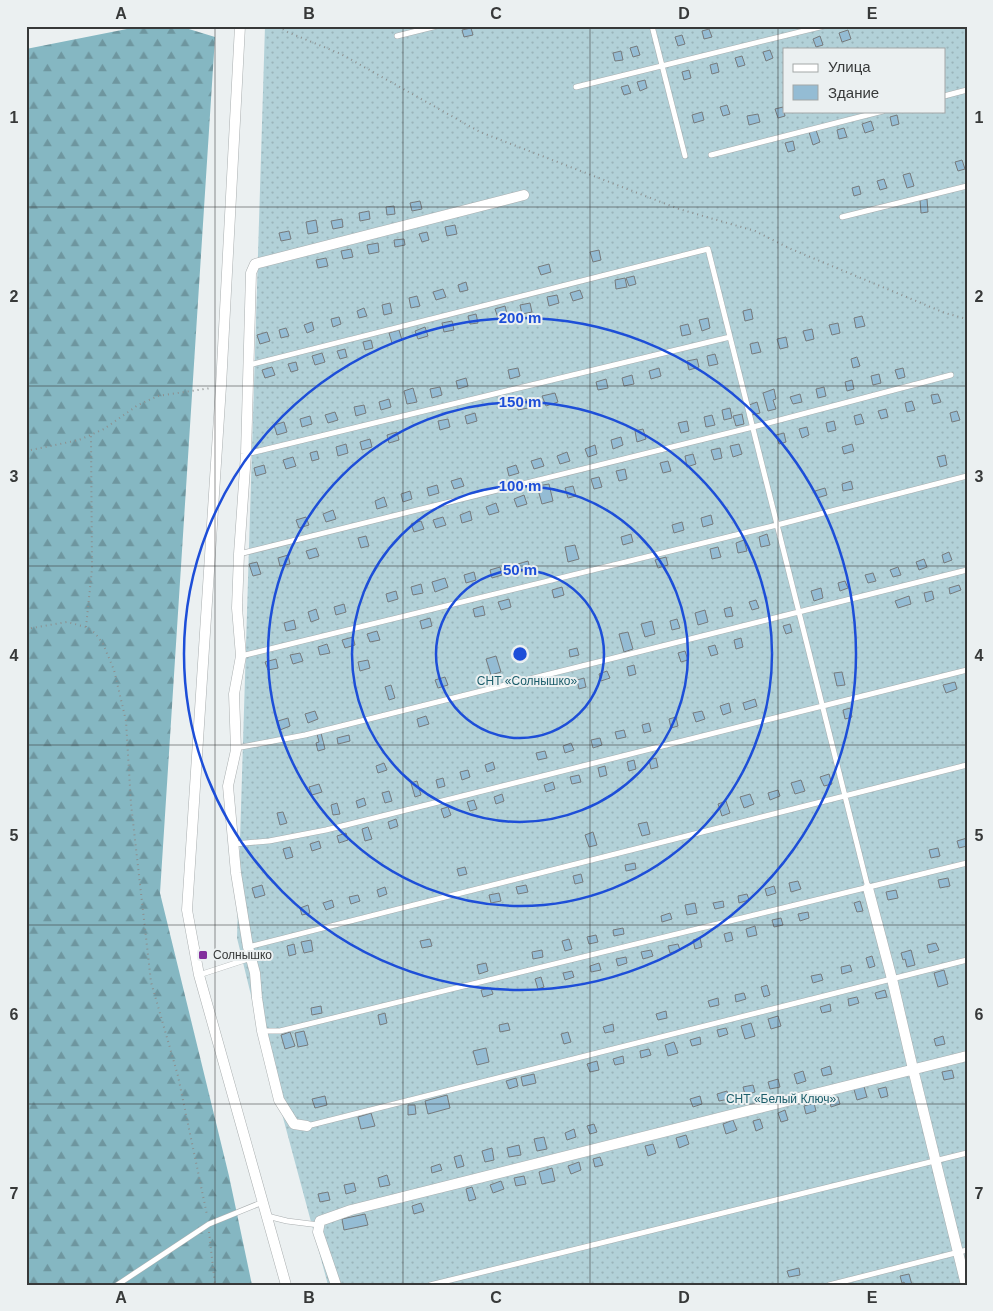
<svg xmlns="http://www.w3.org/2000/svg" width="993" height="1311" viewBox="0 0 993 1311" font-family="Helvetica,sans-serif">
  <defs>
    <pattern id="grass-dots" width="8" height="8" patternUnits="userSpaceOnUse" patternTransform="scale(1.25)"><rect width="8" height="8" fill="#b2d1d8"/><path d="M2 2h.1M6 6h.1" fill="none" stroke="#9ab4ba" stroke-width="1.8" stroke-linecap="round"/></pattern>
    <pattern id="forest-firs" width="22" height="20" patternUnits="userSpaceOnUse" patternTransform="scale(1.25)"><rect width="22" height="20" fill="#85b7c2"/><path d="M5 1l3.5 6h-7zM16 11l3.5 6h-7z" fill="#6e969f"/></pattern>
  </defs>
  <rect width="100%" height="100%" fill="#ebf0f1"/>
  <path fill="url(#grass-dots)" fill-rule="evenodd" d="M265 26H967V1285H328L260 1032 237 938ZM784 49H944V111H784Z"/>
  <path fill="url(#forest-firs)" d="M142 26H179L215 37 160 893 229 1176 252 1285H26V49Z"/>
  <path fill="#94bcd4" stroke="#767a7c" d="M471 28 473 35 464 37 462 30Z
    M709 29 712 37 704 39 702 31Z
    M848 30 851 39 842 42 839 33Z
    M682 35 685 44 678 46 675 37Z
    M820 36 823 45 816 47 813 39Z
    M637 46 640 55 633 57 630 48Z
    M770 50 773 58 766 61 763 52Z
    M621 51 623 60 615 61 613 53Z
    M742 56 745 65 738 67 735 58Z
    M717 63 719 72 712 74 710 65Z
    M689 70 691 78 684 80 682 72Z
    M645 80 647 88 640 91 637 82Z
    M628 85 631 93 624 95 621 87Z
    M727 105 730 114 723 116 720 107Z
    M783 107 785 116 778 118 775 109Z
    M702 112 704 120 694 123 692 115Z
    M758 114 760 122 749 125 747 116Z
    M897 115 899 124 892 126 890 117Z
    M871 121 874 130 865 133 862 124Z
    M844 128 847 137 839 139 837 130Z
    M816 130 820 142 813 145 809 132Z
    M793 141 795 150 788 152 785 143Z
    M962 160 965 169 958 171 955 162Z
    M910 173 914 186 907 188 903 175Z
    M884 179 887 188 880 190 877 181Z
    M859 186 861 194 854 196 852 188Z
    M927 199 928 212 921 213 920 200Z
    M420 201 422 209 412 211 410 203Z
    M394 206 395 214 387 215 386 207Z
    M369 211 370 219 360 221 359 213Z
    M342 219 343 227 333 229 331 221Z
    M316 220 318 232 308 234 306 222Z
    M455 225 457 234 447 236 445 227Z
    M289 231 291 239 281 241 279 233Z
    M427 232 429 240 422 242 419 234Z
    M404 239 405 245 395 247 394 240Z
    M378 243 379 252 369 254 367 245Z
    M351 249 353 257 343 259 341 251Z
    M599 250 601 260 593 262 590 252Z
    M326 258 328 266 318 268 316 260Z
    M549 264 551 272 541 275 538 267Z
    M634 276 636 284 629 286 626 278Z
    M625 278 627 287 616 289 615 280Z
    M466 282 468 290 460 292 458 285Z
    M443 289 446 297 436 300 433 292Z
    M580 290 583 298 573 301 570 293Z
    M557 295 559 303 549 306 547 297Z
    M417 296 420 306 411 308 409 298Z
    M390 303 392 313 384 315 382 305Z
    M530 303 532 312 522 314 520 305Z
    M505 306 507 314 498 318 495 309Z
    M364 308 367 316 359 318 357 311Z
    M751 309 753 319 745 321 743 311Z
    M476 314 478 323 470 324 468 316Z
    M862 316 865 326 856 328 854 318Z
    M339 317 341 324 333 327 331 319Z
    M708 318 710 328 702 331 699 320Z
    M452 321 454 330 444 332 442 323Z
    M312 322 314 330 307 333 304 325Z
    M838 323 840 333 832 335 829 325Z
    M688 324 691 334 682 336 680 326Z
    M425 327 428 336 418 339 415 331Z
    M286 328 289 336 281 338 279 330Z
    M812 329 814 339 806 341 803 331Z
    M399 330 402 340 392 343 389 333Z
    M267 332 270 341 260 344 257 335Z
    M786 337 788 347 780 349 777 339Z
    M371 340 373 348 365 350 363 342Z
    M758 342 761 352 752 354 750 344Z
    M345 349 347 357 340 359 337 351Z
    M322 353 325 362 315 365 312 356Z
    M715 354 718 364 709 366 707 356Z
    M857 357 860 366 853 368 851 359Z
    M697 359 699 367 689 370 687 361Z
    M296 362 298 370 291 372 288 364Z
    M272 367 275 375 265 378 262 370Z
    M518 368 520 376 510 379 508 370Z
    M659 368 661 376 651 379 649 371Z
    M903 368 905 377 898 379 895 370Z
    M879 374 881 383 873 385 871 376Z
    M632 375 634 384 624 386 622 378Z
    M466 378 468 386 458 389 456 381Z
    M606 379 608 388 598 390 596 382Z
    M852 380 854 389 847 391 845 382Z
    M440 387 442 395 432 398 430 389Z
    M824 387 826 396 818 398 816 389Z
    M413 388 417 402 407 404 404 391Z
    M774 389 776 399 773 400 776 409 768 411 763 393Z
    M555 393 558 402 546 406 542 396Z
    M800 394 802 402 793 404 790 397Z
    M938 394 941 402 933 404 931 395Z
    M389 399 391 407 381 410 379 402Z
    M526 399 528 408 518 410 516 402Z
    M912 401 915 410 907 412 905 403Z
    M757 402 760 413 752 415 749 405Z
    M364 405 366 413 356 416 354 407Z
    M730 408 732 418 724 420 722 410Z
    M886 409 888 417 881 419 878 411Z
    M957 411 960 420 952 422 950 413Z
    M335 412 338 420 328 423 325 415Z
    M475 413 477 421 467 424 465 416Z
    M742 414 744 424 736 426 733 416Z
    M861 414 864 423 856 425 854 416Z
    M712 415 715 425 706 427 704 417Z
    M310 416 312 424 302 427 300 419Z
    M448 419 450 427 440 430 438 421Z
    M687 421 689 431 681 433 678 423Z
    M834 421 836 430 828 432 826 423Z
    M284 422 287 432 277 435 274 425Z
    M807 427 809 435 802 438 799 429Z
    M643 429 646 439 637 442 635 431Z
    M397 432 399 440 389 443 387 435Z
    M784 433 786 442 779 444 776 435Z
    M621 437 623 445 613 449 611 440Z
    M370 439 372 447 362 450 360 442Z
    M346 444 348 453 338 456 336 447Z
    M739 444 742 454 733 457 730 446Z
    M852 444 854 451 844 454 842 447Z
    M595 445 597 454 588 457 585 449Z
    M720 448 722 458 714 460 711 450Z
    M317 451 319 459 312 461 310 453Z
    M567 452 570 461 560 464 557 456Z
    M693 454 696 464 687 467 685 456Z
    M945 455 947 465 940 467 937 457Z
    M293 457 296 466 286 469 283 460Z
    M541 458 544 466 534 469 531 461Z
    M668 461 671 471 663 473 660 463Z
    M264 465 266 473 256 476 254 468Z
    M516 465 519 473 509 476 507 468Z
    M625 469 627 479 619 481 616 471Z
    M599 477 602 487 594 489 591 479Z
    M461 478 464 486 454 489 451 481Z
    M851 481 853 489 843 491 842 484Z
    M549 484 553 501 542 504 537 486Z
    M437 485 439 493 429 496 427 488Z
    M573 486 576 496 568 498 565 488Z
    M825 488 827 495 817 498 815 491Z
    M410 491 412 499 403 502 401 494Z
    M524 495 527 504 517 507 514 499Z
    M384 497 387 506 377 509 375 501Z
    M496 503 499 512 489 515 486 507Z
    M333 510 336 519 326 522 323 514Z
    M470 511 472 520 462 523 460 515Z
    M711 515 713 524 703 527 701 518Z
    M306 517 309 525 299 528 296 520Z
    M443 517 446 525 436 528 433 520Z
    M421 521 424 529 414 532 411 524Z
    M682 522 684 530 674 533 672 525Z
    M631 534 633 542 623 545 621 537Z
    M767 534 770 545 761 547 759 537Z
    M366 536 369 546 361 548 358 538Z
    M744 540 747 551 738 553 736 543Z
    M575 545 579 559 568 562 565 547Z
    M718 547 721 557 712 559 710 549Z
    M316 548 319 556 309 559 306 551Z
    M949 552 952 560 944 563 942 555Z
    M288 555 290 564 280 566 278 558Z
    M666 557 668 565 658 568 655 560Z
    M924 559 927 567 919 570 916 562Z
    M528 561 530 569 520 572 518 564Z
    M257 562 261 574 253 576 249 564Z
    M500 567 502 575 492 578 490 570Z
    M898 567 901 575 893 577 890 570Z
    M474 572 476 580 466 583 464 575Z
    M873 573 876 581 868 583 865 575Z
    M445 578 448 587 435 592 432 582Z
    M845 581 848 588 840 591 838 583Z
    M421 584 423 593 413 595 411 587Z
    M959 585 961 590 950 594 949 588Z
    M562 587 564 595 554 598 552 590Z
    M821 588 823 598 814 601 811 591Z
    M396 591 398 599 388 602 386 594Z
    M932 591 934 599 926 602 924 593Z
    M909 596 911 604 898 608 895 601Z
    M509 599 511 607 501 610 498 602Z
    M756 600 759 608 752 610 749 602Z
    M344 604 346 612 336 615 334 607Z
    M483 606 485 615 475 617 473 609Z
    M731 607 733 616 726 617 724 609Z
    M316 609 319 619 311 622 308 612Z
    M705 610 708 622 698 625 695 613Z
    M430 618 432 626 422 629 420 621Z
    M677 619 680 628 672 630 670 621Z
    M294 620 296 629 286 631 284 623Z
    M652 621 655 634 645 637 641 624Z
    M790 624 792 632 786 634 783 626Z
    M377 631 380 640 370 642 367 634Z
    M628 632 633 649 624 652 619 634Z
    M353 637 355 645 345 648 342 640Z
    M741 638 743 647 736 649 734 640Z
    M327 644 330 653 320 655 318 647Z
    M715 645 718 654 711 656 708 647Z
    M577 648 579 655 570 657 569 650Z
    M685 651 688 660 681 662 678 653Z
    M300 653 303 661 293 664 290 655Z
    M496 656 501 672 491 675 486 659Z
    M276 659 278 668 268 670 265 662Z
    M368 660 370 668 360 671 358 662Z
    M634 665 636 674 629 676 627 667Z
    M607 671 610 678 601 681 599 674Z
    M842 672 845 685 837 686 834 673Z
    M445 677 448 685 438 688 435 680Z
    M584 678 586 687 579 689 577 680Z
    M955 682 957 689 946 693 943 685Z
    M391 685 395 698 389 700 385 687Z
    M755 699 757 706 745 710 743 703Z
    M729 703 731 712 723 715 720 706Z
    M850 708 852 717 845 719 843 710Z
    M315 711 318 719 308 723 305 714Z
    M702 711 705 719 696 722 693 713Z
    M426 716 429 724 419 727 417 719Z
    M676 717 678 726 671 728 669 719Z
    M288 718 290 726 280 730 278 721Z
    M649 723 651 731 644 733 642 725Z
    M624 730 626 737 617 739 615 732Z
    M321 733 325 749 318 751 316 743 319 742 317 734Z
    M349 735 350 741 338 744 337 738Z
    M600 738 602 745 593 748 591 740Z
    M571 743 574 750 565 753 563 746Z
    M545 751 547 758 538 760 536 753Z
    M656 758 658 767 651 769 649 760Z
    M634 760 636 769 629 771 627 762Z
    M493 762 495 769 487 772 485 765Z
    M384 763 387 770 378 773 376 766Z
    M605 766 607 775 600 777 598 768Z
    M468 770 470 777 462 780 460 772Z
    M829 774 832 784 824 786 820 777Z
    M579 775 581 782 572 784 570 777Z
    M443 778 445 786 438 788 436 780Z
    M801 780 805 791 795 794 791 783Z
    M417 781 421 795 415 797 411 783Z
    M553 782 555 789 546 792 544 785Z
    M319 784 322 792 312 795 309 787Z
    M778 790 780 796 770 800 768 793Z
    M389 791 392 801 385 803 382 793Z
    M502 794 504 801 496 804 494 797Z
    M750 794 754 804 744 808 740 797Z
    M364 798 366 805 358 808 356 801Z
    M474 800 477 809 470 811 467 802Z
    M726 801 730 813 722 816 718 804Z
    M337 803 340 814 333 815 331 805Z
    M448 807 451 815 444 818 441 809Z
    M283 812 287 823 280 825 277 813Z
    M396 819 398 826 390 829 388 822Z
    M647 822 650 834 642 836 638 824Z
    M368 827 372 839 365 841 362 829Z
    M593 832 597 845 589 847 585 835Z
    M346 833 348 840 339 843 337 836Z
    M967 838V846L959 848 957 841Z
    M319 841 321 848 312 851 310 844Z
    M290 847 293 857 286 859 283 849Z
    M938 848 940 856 931 858 929 850Z
    M635 863 636 869 626 871 625 865Z
    M465 867 467 874 459 876 457 869Z
    M581 874 583 882 575 884 573 876Z
    M948 878 950 886 940 888 938 880Z
    M798 881 801 889 791 892 789 883Z
    M262 885 265 895 255 898 252 888Z
    M526 885 528 892 518 894 516 887Z
    M774 886 776 893 767 896 765 889Z
    M385 887 387 894 379 897 377 890Z
    M896 890 898 898 888 900 886 892Z
    M499 893 501 901 491 903 489 895Z
    M747 894 749 900 739 903 738 896Z
    M358 895 360 901 351 904 349 897Z
    M332 900 334 907 326 910 323 903Z
    M723 901 724 907 715 909 713 903Z
    M860 901 863 911 857 912 854 903Z
    M695 903 697 913 687 915 685 905Z
    M308 905 310 913 302 915 300 908Z
    M808 912 809 918 800 921 798 914Z
    M670 913 672 919 662 922 661 916Z
    M781 918 783 925 774 927 772 920Z
    M755 926 757 935 748 937 746 929Z
    M623 928 624 934 614 936 613 930Z
    M731 932 733 940 726 942 724 934Z
    M596 935 598 942 589 944 587 937Z
    M700 938 702 947 695 949 693 940Z
    M430 939 432 946 422 948 420 941Z
    M569 939 572 949 565 951 562 941Z
    M311 940 313 951 304 953 301 942Z
    M936 943 939 950 929 953 927 945Z
    M294 944 296 954 289 956 287 946Z
    M678 944 680 950 670 953 668 946Z
    M542 950 543 957 533 959 532 952Z
    M651 950 653 956 643 959 641 952Z
    M911 950 915 965 907 967 905 959 903 960 901 953Z
    M872 956 875 966 869 968 866 958Z
    M626 957 627 963 618 966 616 959Z
    M486 963 488 971 479 974 477 965Z
    M599 963 601 970 591 972 590 966Z
    M850 965 852 971 842 974 841 967Z
    M944 970 948 984 938 987 934 973Z
    M572 971 574 977 565 980 563 973Z
    M821 974 823 980 813 983 811 976Z
    M541 977 544 987 538 989 535 979Z
    M767 985 770 995 764 997 761 987Z
    M491 988 493 994 483 997 481 990Z
    M885 990 887 997 877 999 875 993Z
    M744 993 746 999 736 1002 735 995Z
    M857 997 859 1003 849 1006 848 999Z
    M718 998 719 1005 710 1007 708 1001Z
    M830 1004 831 1011 822 1013 820 1007Z
    M321 1006 322 1013 312 1015 311 1008Z
    M666 1011 667 1018 658 1020 656 1014Z
    M385 1013 387 1023 380 1025 378 1015Z
    M778 1016 781 1026 771 1029 768 1019Z
    M508 1023 510 1030 500 1032 499 1025Z
    M751 1023 755 1036 745 1039 741 1026Z
    M613 1024 614 1031 605 1033 603 1027Z
    M726 1028 728 1034 719 1037 717 1030Z
    M304 1031 308 1045 298 1047 295 1033Z
    M290 1032 295 1046 285 1049 281 1035Z
    M568 1032 571 1042 564 1044 561 1034Z
    M943 1036 945 1044 936 1046 934 1039Z
    M700 1037 701 1044 692 1046 690 1040Z
    M674 1042 678 1053 668 1056 665 1045Z
    M486 1048 489 1062 477 1065 473 1051Z
    M649 1049 651 1055 641 1058 640 1051Z
    M623 1056 624 1063 615 1065 613 1059Z
    M597 1061 599 1070 590 1072 587 1064Z
    M830 1066 832 1074 823 1076 821 1069Z
    M952 1070 954 1078 944 1080 942 1072Z
    M803 1071 806 1081 797 1084 794 1074Z
    M534 1074 536 1083 523 1086 521 1077Z
    M516 1078 518 1086 509 1089 506 1081Z
    M778 1079 780 1087 770 1089 768 1082Z
    M863 1083 867 1097 857 1100 853 1086Z
    M753 1085 755 1092 745 1095 743 1087Z
    M886 1087 888 1096 881 1098 878 1089Z
    M727 1091 729 1099 719 1101 717 1094Z
    M447 1095 450 1108 428 1114 425 1101Z
    M325 1096 327 1105 315 1108 312 1099Z
    M700 1096 702 1104 693 1107 690 1099Z
    M838 1097 840 1104 831 1107 829 1099Z
    M814 1103 816 1111 806 1114 804 1106Z
    M408 1105H415L416 1114 408 1115Z
    M785 1110 788 1120 781 1122 778 1113Z
    M371 1113 375 1126 361 1129 358 1117Z
    M760 1119 763 1128 756 1131 753 1121Z
    M733 1120 737 1130 726 1134 723 1124Z
    M594 1124 597 1132 590 1134 587 1126Z
    M574 1129 576 1137 567 1140 565 1133Z
    M686 1135 689 1144 679 1148 676 1138Z
    M544 1137 547 1149 537 1151 534 1139Z
    M653 1144 656 1153 648 1156 645 1146Z
    M519 1145 521 1155 509 1157 507 1148Z
    M492 1148 494 1160 485 1162 482 1151Z
    M461 1155 464 1166 457 1168 454 1157Z
    M600 1157 603 1165 595 1167 593 1159Z
    M579 1162 581 1170 571 1174 568 1166Z
    M440 1164 442 1170 432 1173 431 1167Z
    M552 1168 555 1181 542 1184 539 1172Z
    M387 1175 390 1185 380 1187 378 1178Z
    M524 1176 526 1184 516 1186 514 1178Z
    M501 1181 504 1189 493 1193 490 1185Z
    M354 1183 356 1191 346 1194 344 1185Z
    M472 1187 476 1199 469 1201 466 1189Z
    M328 1192 330 1200 320 1202 318 1194Z
    M421 1203 424 1211 414 1214 412 1206Z
    M365 1214 368 1225 344 1230 342 1219Z
    M799 1268 800 1275 789 1277 787 1271Z
    M909 1274 912 1285H905L904 1282 902 1283 900 1276Z"/>
  <g fill="none" stroke-linecap="round" stroke-linejoin="round">
    <g stroke="#aaafb0" stroke-width="6">
      <path id="lane" d="M652 26 685 156
        M397 36 437 26
        M576 87 824 26
        M944 96 967 90
        M711 155 883 111
        M842 217 967 186
        M249 365 708 249 868 888
        M246 454 730 337
        M239 554 753 427 951 375
        M241 656 777 525 967 476
        M236 748 305 735 967 570
        M234 844 269 841 326 830 967 670
        M248 947 967 765
        M199 975 251 958
        M262 1031H280L967 863
        M307 1126 967 960
        M267 1216 287 1221 319 1225
        M117 1285 209 1224 263 1202
        M430 1285 967 1153
        M829 1285 967 1250"/>
    </g>
    <g stroke="#aaafb0" stroke-width="11">
      <path id="street" d="M240 26 221 386 187 910 199 975 286 1285
        M868 888 892 979 913 1069 966 1285
        M307 1126 294 1124 279 1100 262 1031 257 998 255 973 248 947 236 873 228 786 236 750 234 694 241 656 237 608 239 554 246 454 251 273 255 264 524 195
        M336 1285 318 1232 320 1221 351 1210 967 1056"/>
    </g>
    <path stroke="#8c9090" stroke-width="2" stroke-dasharray="1 4" stroke-linecap="butt" d="M279 26 285 31 341 54 480 132 679 209 755 231 791 249 945 313 967 319
      M26 451 79 440 104 429 138 405 158 396 211 388
      M86 627 92 569 91 435
      M26 629 67 622 86 627 95 633 103 644 114 670 126 721 131 804 151 982 178 1076 207 1215
      M209 1232 215 1285"/>
    <use href="#lane" stroke="#fff" stroke-width="5"/>
    <use href="#street" stroke="#fff" stroke-width="10"/>
  </g>
  <path fill="none" stroke="#373939" stroke-width="1" stroke-opacity="0.55" d="M215 26V1285M403 26V1285M590 26V1285M778 26V1285M26 207H967M26 386H967M26 566H967M26 745H967M26 925H967M26 1104H967"/>
  <g fill="none" stroke="#1d4ed8" stroke-width="2.5">
    <circle cx="520" cy="654" r="84"/>
    <circle cx="520" cy="654" r="168"/>
    <circle cx="520" cy="654" r="252"/>
    <circle cx="520" cy="654" r="336"/>
  </g>
  <rect fill="#822e9d" stroke="#ebf0f1" stroke-width="2" x="198" y="950" width="10" height="10" rx="2.5"/>
  <g text-anchor="middle" stroke-width="4" stroke-linejoin="round" paint-order="stroke">
    <g font-size="12" fill="#1c5e6b" stroke="#ebf0f1">
      <text x="527" y="685">СНТ «Солнышко»</text>
      <text x="781" y="1103">СНТ «Белый Ключ»</text>
    </g>
    <g font-size="12" fill="#373939" stroke="#ebf0f1" text-anchor="start">
      <text x="213" y="959">Солнышко</text>
    </g>
  </g>
  <circle cx="520" cy="654" r="8" fill="#1d4ed8" stroke="#ebf0f1" stroke-width="2.5"/>
  <g font-size="15" text-anchor="middle" font-weight="bold" fill="#1d4ed8" stroke="#ebf0f1" stroke-width="4" stroke-linejoin="round" paint-order="stroke">
    <text x="520" y="323">200 m</text>
    <text x="520" y="407">150 m</text>
    <text x="520" y="491">100 m</text>
    <text x="520" y="575">50 m</text>
  </g>
  <rect width="993" height="1311" fill="none" stroke="#ebf0f1" stroke-width="55"/>
  <rect x="783" y="48" width="162" height="65" fill="#ebf0f1" stroke="#a3a7a7"/>
  <rect x="793" y="64" width="25" height="8" fill="#ffffff" stroke="#a3a7a7"/>
  <text x="828" y="72" font-size="15" fill="#373939">Улица</text>
  <rect x="793" y="85" width="25" height="15" fill="#94bcd4" stroke="#a3a7a7"/>
  <text x="828" y="98" font-size="15" fill="#373939">Здание</text>
  <rect x="28" y="28" width="938" height="1256" fill="none" stroke="#373939" stroke-width="2"/>
  <g font-size="16" text-anchor="middle" font-weight="bold" fill="#373939">
    <text x="121" y="19">A</text>
    <text x="309" y="19">B</text>
    <text x="496" y="19">C</text>
    <text x="684" y="19">D</text>
    <text x="872" y="19">E</text>
    <text x="14" y="123">1</text>
    <text x="979" y="123">1</text>
    <text x="14" y="302">2</text>
    <text x="979" y="302">2</text>
    <text x="14" y="482">3</text>
    <text x="979" y="482">3</text>
    <text x="14" y="661">4</text>
    <text x="979" y="661">4</text>
    <text x="14" y="841">5</text>
    <text x="979" y="841">5</text>
    <text x="14" y="1020">6</text>
    <text x="979" y="1020">6</text>
    <text x="14" y="1199">7</text>
    <text x="979" y="1199">7</text>
    <text x="121" y="1303">A</text>
    <text x="309" y="1303">B</text>
    <text x="496" y="1303">C</text>
    <text x="684" y="1303">D</text>
    <text x="872" y="1303">E</text>
  </g>
</svg>
